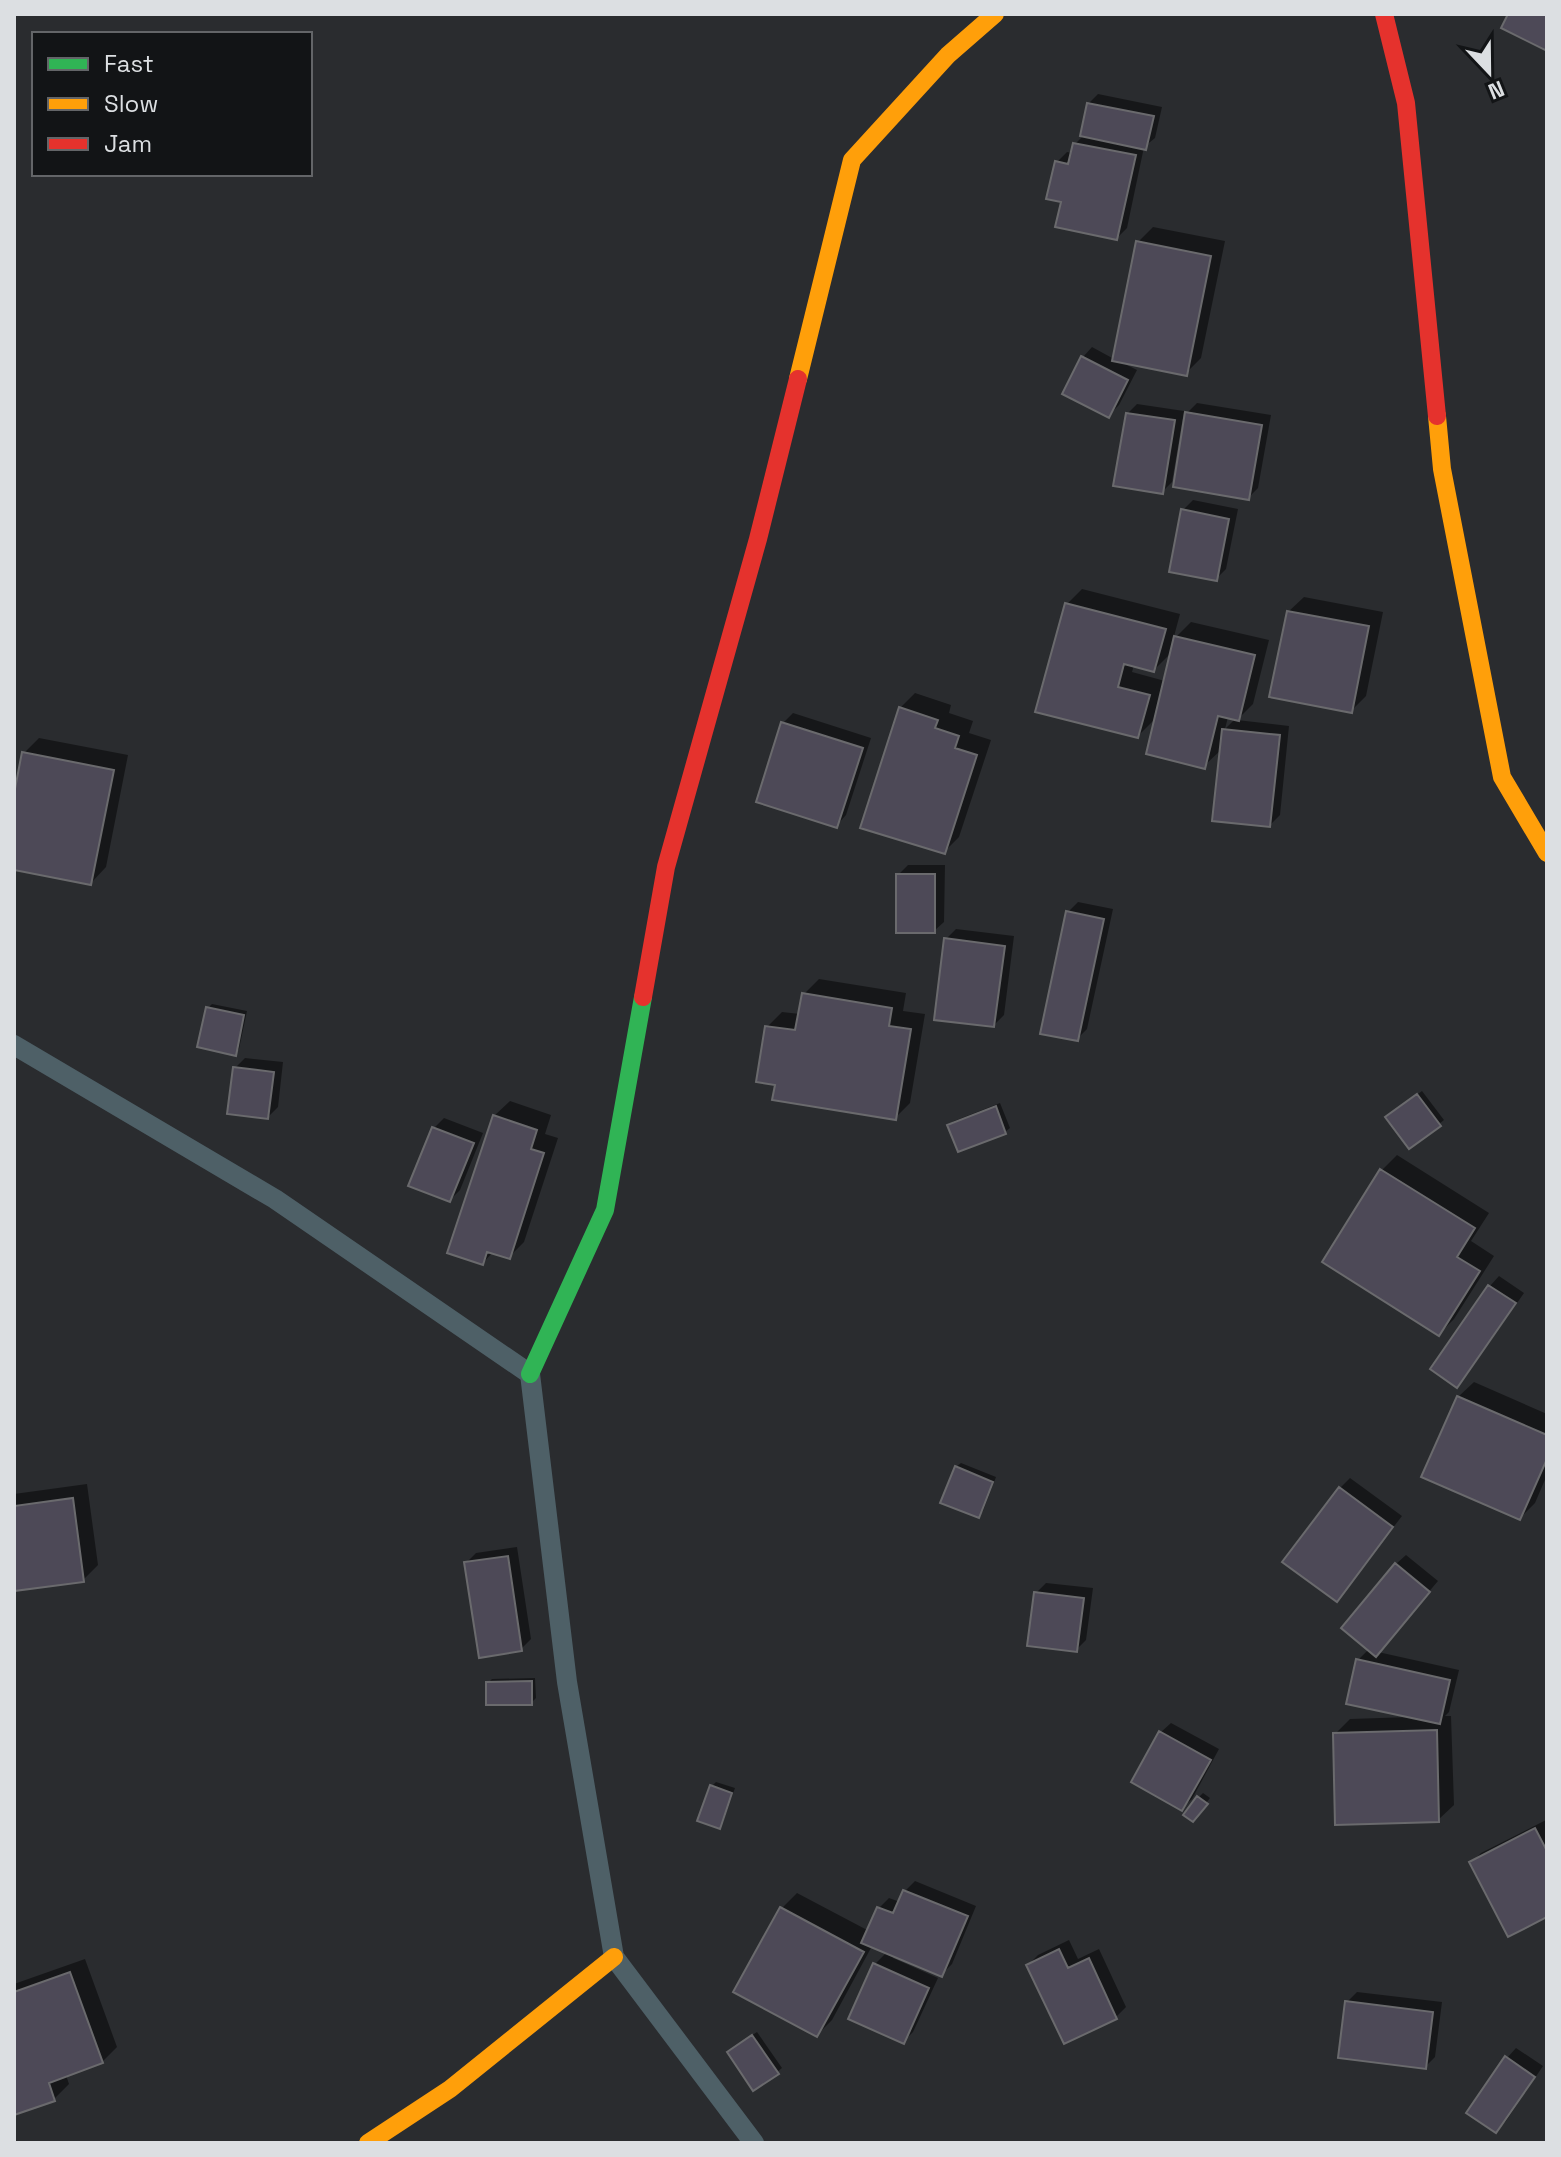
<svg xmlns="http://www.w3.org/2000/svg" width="1561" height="2157" viewBox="0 0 1561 2157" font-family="'Space Grotesk',sans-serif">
  <rect width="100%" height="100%" fill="#2a2c2f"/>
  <path fill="#0007" fill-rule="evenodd" d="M1098 94 1162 107 1155 138 1144 147 1127 228 1117 238 1063 200 1057 162 1067 152 1073 153 1075 144 1082 137 1088 104Z
    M1153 227 1225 241 1201 358 1186 373 1121 362 1137 370 1119 405 1109 415 1083 357 1092 347 1114 359 1138 242Z
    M1197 403 1271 415 1258 488 1248 498 1187 413Z
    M1137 404 1184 411 1172 482 1162 492 1127 414Z
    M1193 500 1238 509 1226 569 1216 579 1183 510Z
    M1082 589 1180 614 1173 640 1191 622 1269 640 1253 704 1237 720 1289 726 1280 815 1270 825 1222 749 1204 766 1157 717 1138 736 1067 604ZM1173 651 1165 681 1132 672 1134 665 1154 670ZM1228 717 1236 718 1225 729Z
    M1304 597 1383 612 1366 696 1351 711 1288 612Z
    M915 693 951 705 949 713 973 721 969 733 991 740 959 837 944 852 900 708Z
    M793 713 871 738 846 815 837 825 783 723Z
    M39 738 128 755 106 867 91 883 14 868V804L24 753Z
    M908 865H945L944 922 934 931 898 875Z
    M1078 902 1113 909 1087 1029 1077 1039 1068 912Z
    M956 929 1014 936 1004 1015 994 1025 946 939Z
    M819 979 906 993 903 1011 925 1014 910 1103 895 1118 778 1083 767 1027 782 1012 800 1014 804 994Z
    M212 1004 247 1011 239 1049 235 1053 208 1008Z
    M245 1058 283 1062 278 1107 268 1117 235 1068Z
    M1422 1091 1444 1120 1410 1147 1392 1113Z
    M510 1101 551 1115 545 1134 558 1138 524 1242 509 1257 493 1252 483 1263 494 1116Z
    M1000 1103 1010 1128 1005 1132 949 1125 954 1121Z
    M444 1118 483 1133 460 1190 450 1200 434 1128Z
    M1397 1155 1489 1213 1471 1241 1494 1256 1454 1319 1439 1334 1382 1170Z
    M1499 1276 1524 1293 1467 1375 1457 1385 1433 1368 1490 1286Z
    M1474 1382 1547 1414V1475L1535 1503 1520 1518 1458 1397Z
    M961 1463 996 1477 983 1511 979 1515 956 1467Z
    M1350 1478 1402 1516 1337 1600 1340 1488Z
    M87 1484 98 1565 83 1580 14 1589V1494Z
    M517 1547 531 1639 521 1649 466 1563 476 1553Z
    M1406 1555 1438 1581 1378 1652 1459 1670 1449 1712 1445 1716H1451L1454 1805 1438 1820 1335 1734 1350 1719 1410 1717 1358 1660 1369 1649 1396 1564Z
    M1046 1583 1093 1588 1086 1640 1076 1650 1036 1593Z
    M535 1678 536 1698 531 1703 488 1683 492 1679Z
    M1171 1723 1219 1749 1192 1799 1182 1808 1161 1732Z
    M716 1782 735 1788 723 1822 719 1826 712 1786Z
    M1203 1793 1210 1798 1197 1815 1199 1797Z
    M1546 1820 1547 1822V1915L1471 1863 1481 1853Z
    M915 1881 976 1906 952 1964 942 1974 895 1955 893 1958 938 1978 913 2032 903 2042 875 1964 887 1952 872 1946 832 2020 817 2035 782 1908 797 1893 869 1931 879 1908 889 1898 900 1902 905 1891Z
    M1069 1940 1078 1959 1099 1949 1126 2007 1116 2017 1028 1965 1038 1955Z
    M85 1959 117 2047 102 2062 66 2075 69 2084 54 2099 14 2113V1984Z
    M1357 1992 1442 2002 1435 2057 1425 2067 1347 2002Z
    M757 2032 782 2068 777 2072 733 2048Z
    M1516 2048 1543 2066 1506 2121 1496 2130 1507 2058Z"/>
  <path fill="#4d4957" stroke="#6a6a6d" stroke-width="2" d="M1508 14H1547V51L1501 28Z
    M1087 103 1154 116 1146 150 1080 136Z
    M1073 143 1136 155 1117 240 1055 227 1061 202 1046 199 1055 161 1068 164Z
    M1136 241 1211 256 1187 376 1112 361Z
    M1081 356 1128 380 1109 418 1062 394Z
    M1185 412 1262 425 1249 500 1173 487Z
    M1126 413 1175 420 1163 494 1113 486Z
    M1181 509 1229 519 1217 581 1169 572Z
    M1065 603 1166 629 1154 672 1124 664 1118 687 1150 695 1138 738 1035 712Z
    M1287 611 1369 626 1352 713 1269 697Z
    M1174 636 1255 655 1239 721 1218 716 1205 769 1146 754Z
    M899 707 938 720 935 728 959 736 955 748 977 755 945 854 860 828Z
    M781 722 863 748 837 828 756 802Z
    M1222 729 1280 735 1270 827 1212 821Z
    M22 752 114 770 91 885 14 870V794Z
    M896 874H935V933H896Z
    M1066 911 1104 919 1078 1041 1040 1034Z
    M944 938 1005 946 994 1027 934 1020Z
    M802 993 892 1008 889 1026 911 1029 896 1120 772 1100 775 1085 756 1082 765 1026 795 1030Z
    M206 1007 244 1015 236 1056 197 1047Z
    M233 1067 274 1072 268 1119 227 1114Z
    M1417 1094 1441 1126 1409 1149 1385 1117Z
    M996 1106 1006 1134 958 1152 947 1125Z
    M493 1115 537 1130 531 1149 544 1153 510 1259 487 1252 483 1265 447 1253Z
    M432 1127 474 1143 450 1202 408 1186Z
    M1380 1169 1475 1228 1457 1257 1480 1271 1439 1336 1322 1262Z
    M1488 1285 1516 1303 1457 1388 1430 1369Z
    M1457 1396 1547 1435V1459L1520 1520 1421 1477Z
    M955 1466 993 1482 979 1518 940 1503Z
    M1339 1487 1393 1527 1337 1602 1282 1562Z
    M73 1498 84 1582 14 1591V1506Z
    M508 1556 522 1651 479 1658 464 1562Z
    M1395 1563 1430 1592 1376 1657 1341 1628Z
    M1034 1592 1084 1598 1077 1652 1027 1646Z
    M1356 1659 1450 1680 1440 1724 1346 1704Z
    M532 1681V1705H486V1682Z
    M1437 1730 1439 1822 1335 1825 1333 1733Z
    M1159 1731 1211 1760 1182 1811 1131 1782Z
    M710 1785 732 1793 720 1829 697 1821Z
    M1197 1796 1208 1804 1193 1822 1183 1815Z
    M1535 1828 1547 1851V1917L1508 1937 1469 1862Z
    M903 1890 968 1916 942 1977 861 1943 877 1907 893 1913Z
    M780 1907 864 1952 817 2037 733 1992Z
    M1059 1949 1068 1968 1089 1958 1117 2019 1064 2044 1026 1965Z
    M873 1963 929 1988 904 2044 848 2019Z
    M70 1972 103 2063 49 2083 55 2101 14 2115V1992Z
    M1345 2001 1433 2012 1426 2069 1338 2058Z
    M752 2035 779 2074 753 2091 727 2052Z
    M1505 2056 1535 2077 1496 2133 1466 2113Z"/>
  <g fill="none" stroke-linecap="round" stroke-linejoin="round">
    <path stroke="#4e6067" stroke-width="20" d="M14 1045 275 1199 530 1374 567 1682 614 1957 754 2143"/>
    <path stroke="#30b455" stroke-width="18" d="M530 1374 605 1210 643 997"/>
    <path stroke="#ff9f0a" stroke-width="18" d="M798 379 852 160 948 55 995 14
      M1437 416 1442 469 1502 777 1547 853
      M368 2143 450 2089 614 1957"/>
    <path stroke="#e5322d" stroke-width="18" d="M1384 14 1406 103 1437 416
      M643 997 666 867 758 539 798 379"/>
  </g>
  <rect width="1561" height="2157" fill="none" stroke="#dcdfe2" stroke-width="32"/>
  <rect x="32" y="32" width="280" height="144" fill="#121416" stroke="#636568" stroke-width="2"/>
  <rect x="48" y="58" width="40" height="12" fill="#30b455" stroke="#636568" stroke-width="2"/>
  <text x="104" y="72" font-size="24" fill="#dcdfe2">Fast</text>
  <rect x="48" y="98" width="40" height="12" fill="#ff9f0a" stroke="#636568" stroke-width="2"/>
  <text x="104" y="112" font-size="24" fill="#dcdfe2">Slow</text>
  <rect x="48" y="138" width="40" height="12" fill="#e5322d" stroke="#636568" stroke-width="2"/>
  <text x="104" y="152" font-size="24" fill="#dcdfe2">Jam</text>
  <g transform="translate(1489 72) rotate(158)" stroke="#121416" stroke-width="6" paint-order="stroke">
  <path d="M0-6L14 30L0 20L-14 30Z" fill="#dcdfe2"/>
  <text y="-12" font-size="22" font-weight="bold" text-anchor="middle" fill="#dcdfe2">N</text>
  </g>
</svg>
